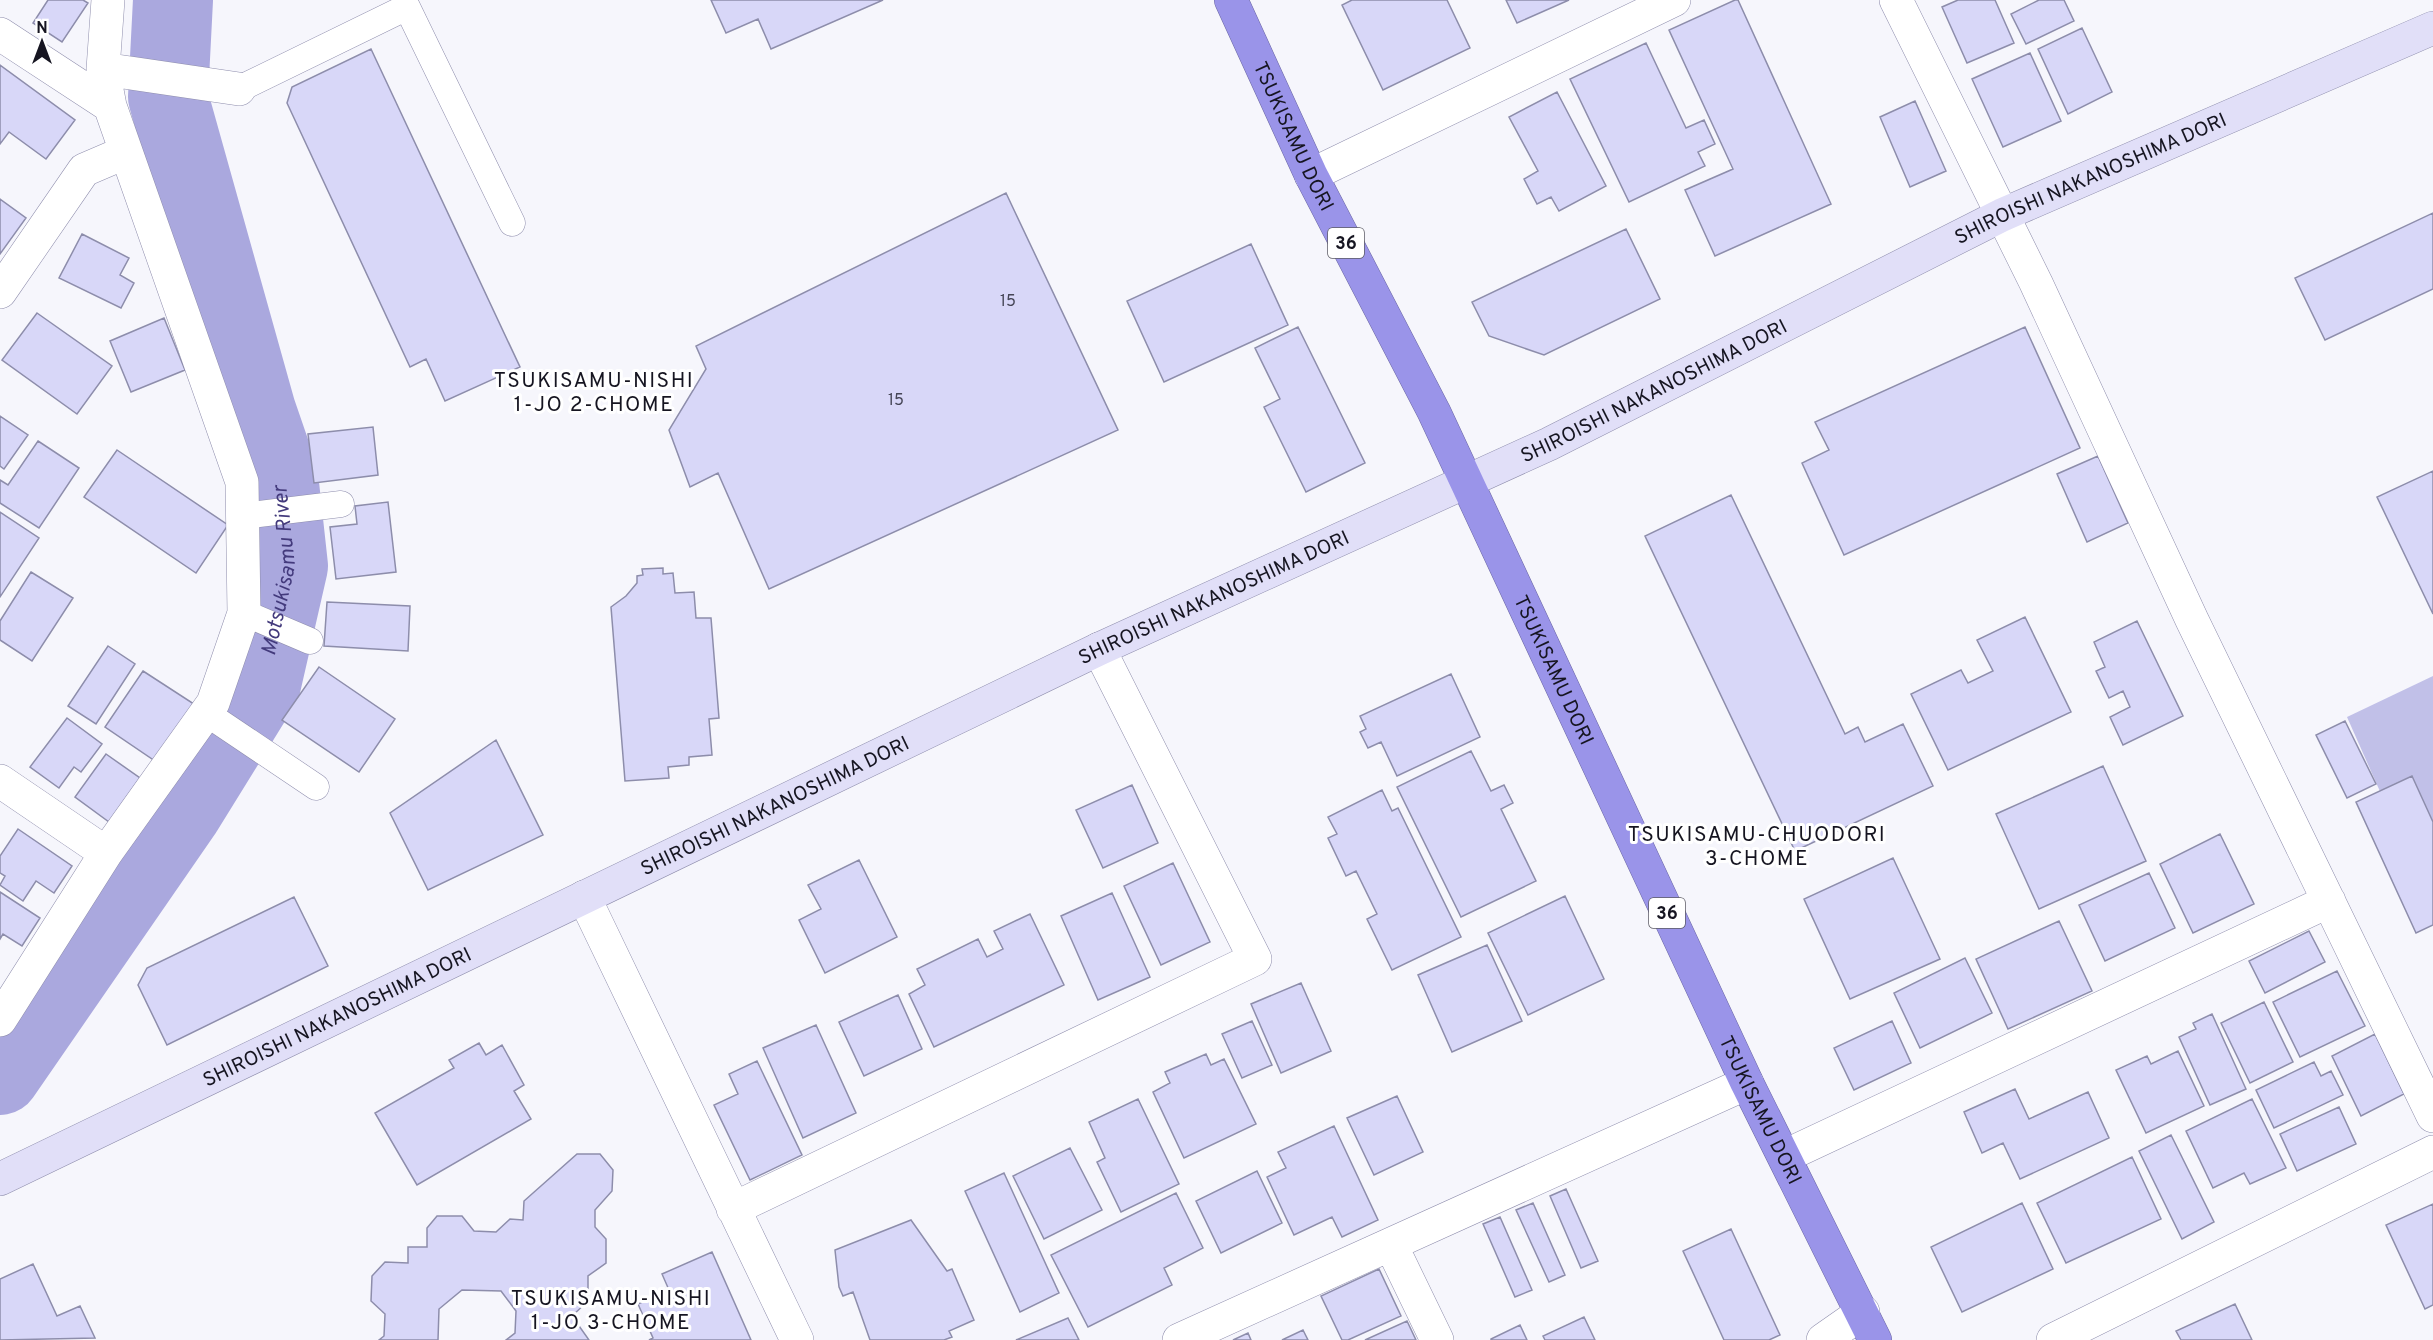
<svg xmlns="http://www.w3.org/2000/svg" width="2433" height="1340" viewBox="0 0 2433 1340" font-family="Overpass,sans-serif">
  <rect width="100%" height="100%" fill="#f6f6fc"/>
  <path fill="#c1c0e8" d="M2433 676V911L2347 717Z"/>
  <g fill="none" stroke-linecap="round" stroke-linejoin="round">
    <path stroke="#aaa8de" stroke-width="80" id="s1" d="M0 1075 183 810 261 684 288 566 278 475 256 411 168 97 173 0"/>
  </g>
  <path fill="#d8d7f8" stroke="#8d8dab" stroke-width="1.5" d="M48 0H83L88 3 62 42 33 23Z
    M711 0H883L771 49 758 19 726 33Z
    M1352 0H1447L1470 48 1383 90 1342 5Z
    M1506 0H1569L1517 23Z
    M1735 0H1738L1831 204 1715 256 1685 190 1733 169 1669 30Z
    M1958 0H1995L2014 43 1967 63 1942 7Z
    M2039 0H2064L2074 21 2026 44 2011 14Z
    M2082 28 2112 92 2068 114 2038 49Z
    M1646 43 1686 128 1704 120 1715 144 1698 152 1705 166 1629 202 1570 79Z
    M371 49 520 367 445 401 426 359 410 367 287 103 292 87Z
    M2030 53 2061 121 2003 147 1972 79Z
    M0 65 75 120 46 159 9 132 0 144Z
    M1557 92 1606 186 1559 211 1551 197 1537 204 1524 179 1538 171 1509 117Z
    M1915 101 1946 171 1910 187 1880 117Z
    M1006 193 1118 430 769 589 718 473 690 487 669 430 706 369 696 346Z
    M0 199 26 218 0 254Z
    M2433 213V289L2325 340 2295 278Z
    M1626 229 1660 299 1544 355 1489 336 1472 302Z
    M82 234 129 258 120 275 134 283 121 308 59 278Z
    M1251 244 1288 325 1164 382 1127 301Z
    M37 313 112 366 77 414 2 360Z
    M164 318 185 370 131 392 110 341Z
    M1298 327 1365 463 1306 492 1264 407 1280 399 1255 348Z
    M2025 327 2080 448 1844 555 1802 463 1829 450 1815 422Z
    M0 416 28 435 4 469 0 466Z
    M373 427 378 475 314 483 308 434Z
    M38 441 79 468 39 528 0 503V480L8 485Z
    M117 450 228 525 196 573 84 497Z
    M2098 456 2128 523 2087 542 2057 474Z
    M2433 471V614L2377 497Z
    M1731 495 1845 734 1858 727 1865 742 1903 724 1933 786 1795 851 1645 536Z
    M388 502 396 572 336 579 330 527 357 524 355 506Z
    M0 512 39 538 0 597Z
    M663 568V574L673 573 675 593 694 592 696 618H711L719 718 709 719 712 755 689 757V765L668 767 669 778 625 781 611 607 626 596 637 583V576L643 575 642 569Z
    M31 572 73 598 32 661 0 640V621Z
    M327 602 410 606 408 651 324 646Z
    M2025 617 2071 712 1948 770 1911 694 1961 670 1968 683 1993 671 1977 640Z
    M2137 621 2183 716 2123 745 2110 717 2130 707 2123 691 2109 698 2096 671 2105 667 2094 642Z
    M108 646 135 664 96 724 68 706Z
    M319 667 395 719 359 772 282 720Z
    M143 671 197 706 158 763 105 727Z
    M1451 674 1480 737 1397 776 1381 742 1368 748 1360 732 1366 729 1360 716Z
    M67 718 102 744 81 772 74 767 59 788 30 767Z
    M2345 721 2376 784 2347 798 2316 735Z
    M496 740 543 835 428 890 390 813Z
    M1471 751 1491 791 1504 785 1513 803 1501 809 1536 881 1461 917 1397 787Z
    M106 754 140 778 109 822 75 797Z
    M2103 766 2146 861 2039 909 1996 814Z
    M2412 776 2433 822V925L2416 933 2356 802Z
    M1132 785 1158 843 1103 868 1076 810Z
    M1382 790 1392 811 1398 808 1461 937 1392 970 1367 919 1377 914 1356 871 1346 876 1328 838 1337 834 1328 817Z
    M18 829 72 866 54 893 36 881 23 901 0 885 5 876 0 873V856Z
    M2220 834 2254 904 2193 933 2160 864Z
    M1893 858 1940 959 1850 999 1804 899Z
    M859 860 897 937 825 973 799 920 821 909 808 885Z
    M1173 863 1210 942 1161 965 1124 886Z
    M2149 873 2175 928 2105 961 2079 905Z
    M0 892 40 918 22 946 3 934 0 939Z
    M1112 893 1150 977 1098 1000 1061 916Z
    M1565 896 1604 979 1528 1015 1488 933Z
    M294 897 328 966 167 1045 138 985 147 968Z
    M1030 914 1064 985 934 1047 909 994 925 985 917 969 978 939 987 957 1003 949 994 931Z
    M2059 921 2092 991 2008 1029 1976 959Z
    M2309 931 2325 962 2265 993 2249 961Z
    M1487 945 1522 1021 1452 1052 1418 975Z
    M1965 958 1992 1013 1920 1048 1894 993Z
    M2337 971 2365 1026 2300 1057 2273 1002Z
    M1301 983 1331 1051 1281 1073 1251 1004Z
    M898 995 922 1049 864 1076 839 1022Z
    M2264 1002 2293 1062 2250 1083 2221 1023Z
    M2212 1014 2246 1089 2210 1105 2179 1037 2196 1029 2193 1023Z
    M1252 1021 1272 1065 1242 1078 1222 1034Z
    M1892 1021 1911 1063 1854 1090 1834 1048Z
    M816 1025 856 1113 803 1138 763 1048Z
    M2375 1034 2404 1094 2361 1116 2332 1056Z
    M479 1043 486 1055 502 1045 524 1085 514 1091 531 1119 417 1185 375 1113 454 1068 449 1060Z
    M2178 1051 2204 1106 2146 1133 2116 1070 2147 1056 2151 1064Z
    M1206 1054 1211 1065 1224 1059 1256 1124 1184 1158 1153 1092 1170 1083 1165 1072Z
    M757 1061 802 1155 750 1180 714 1105 738 1094 729 1074Z
    M2314 1062 2321 1076 2331 1071 2343 1095 2274 1128 2256 1090Z
    M2015 1089 2029 1119 2088 1092 2109 1138 2020 1179 2003 1143 1982 1153 1964 1112Z
    M1397 1096 1423 1152 1374 1175 1347 1118Z
    M1138 1099 1179 1184 1121 1212 1097 1162 1105 1158 1089 1122Z
    M2252 1099 2286 1168 2250 1184 2244 1173 2213 1188 2186 1131Z
    M2339 1107 2356 1144 2297 1171 2280 1134Z
    M1334 1126 1378 1220 1342 1237 1332 1217 1294 1235 1267 1177 1286 1168 1278 1152Z
    M2171 1135 2214 1222 2182 1239 2139 1151Z
    M1070 1148 1102 1210 1044 1239 1013 1176Z
    M577 1154H600L613 1170 612 1191 595 1210V1227L606 1239V1263L588 1276V1301L572 1316 589 1340H506L515 1333 516 1311 501 1291 462 1290 439 1309 438 1340H379L384 1336 385 1314 371 1301 372 1276 385 1262 408 1263V1247H427V1228L437 1216H462L474 1231 496 1232 510 1219 523 1220 524 1201Z
    M2132 1157 2161 1219 2066 1263 2037 1203Z
    M1257 1171 1282 1223 1221 1253 1196 1201Z
    M1004 1173 1059 1293 1020 1312 965 1191Z
    M1566 1189 1598 1261 1581 1268 1550 1196Z
    M1176 1193 1203 1248 1164 1268 1172 1285 1088 1327 1051 1255Z
    M1533 1203 1565 1275 1549 1282 1516 1210Z
    M2022 1203 2053 1269 1962 1312 1931 1247Z
    M2433 1204V1305L2425 1309 2386 1225Z
    M1500 1217 1532 1290 1515 1297 1483 1224Z
    M911 1220 947 1271 952 1269 974 1320 949 1331 952 1337 944 1340H870L853 1292 843 1296 839 1287 835 1250Z
    M1731 1229 1780 1335 1769 1340H1724L1683 1251Z
    M712 1252 751 1340H649L653 1338 638 1304 669 1290 662 1274Z
    M33 1264 57 1316 80 1306 95 1338 0 1340V1279Z
    M1379 1269 1401 1316 1348 1340H1342L1321 1296Z
    M2235 1304 2252 1340H2181L2176 1331Z
    M1584 1317 1595 1340H1545L1543 1336Z
    M1068 1318 1079 1340H1016Z
    M1407 1321 1416 1340H1365Z
    M1520 1325 1527 1340H1491V1339Z
    M1303 1330 1308 1340H1282Z
    M1248 1333 1251 1340H1233Z"/>
  <g fill="none" stroke-linecap="round" stroke-linejoin="round">
    <g stroke="#8f8ead" stroke-width="27">
      <path id="lane" d="M239 89 407 7 512 223
        M243 516 341 504
        M244 613 310 641
        M206 713 316 787"/>
    </g>
    <g stroke="#8f8ead" stroke-width="34">
      <path id="street" d="M1896 0 2036 283 2192 620 2433 1116
        M0 34 110 106
        M103 69 239 89
        M1311 175 1674 0
        M0 292 84 170 126 152
        M0 781 106 853
        M584 897 797 1340
        M0 1020 106 853 213 703 244 613 242 482 110 106 103 69 108 0
        M1785 1156 2329 901
        M733 1209 1255 959 1099 649
        M1391 1245 1437 1340
        M1179 1340 1747 1083
        M1823 1340 1863 1312
        M2053 1340 2433 1152"/>
    </g>
    <g stroke="#8f8ead" stroke-width="34">
      <g id="secondary">
        <path id="s2" d="M0 1179 1099 649 1549 444 2002 215 2433 28"/>
      </g>
    </g>
    <g stroke="#6c68a3" stroke-width="34">
      <g id="highway">
        <path id="s3" d="M1231 0 1311 175 1434 412 1747 1083 1875 1340"/>
      </g>
    </g>
    <use href="#lane" stroke="#fff" stroke-width="26"/>
    <use href="#street" stroke="#fff" stroke-width="33"/>
    <use href="#secondary" stroke="#e1dff8" stroke-width="33"/>
    <use href="#highway" stroke="#9a94e9" stroke-width="33"/>
  </g>
  <g text-anchor="middle" stroke-width="6" stroke-linejoin="round" paint-order="stroke">
    <g font-size="16" fill="#464657">
      <text x="1008" y="306">15</text>
      <text x="896" y="405">15</text>
    </g>
    <g fill="#fff" stroke="#5c5b64" stroke-width="1.5">
      <rect x="1328" y="228" width="36" height="30" rx="4.5"/>
      <rect x="1649" y="898" width="36" height="30" rx="4.5"/>
    </g>
    <g font-size="18" font-weight="bold" fill="#161521">
      <text x="1346" y="249">36</text>
      <text x="1667" y="919">36</text>
    </g>
    <g font-size="20" fill="#161521" stroke="#fff">
      <text dy="7" stroke="none"><textPath href="#s3" startOffset="150">TSUKISAMU DORI</textPath></text>
      <text dy="7" stroke="none"><textPath href="#s2" startOffset="2318">SHIROISHI NAKANOSHIMA DORI</textPath></text>
      <text dy="7" stroke="none"><textPath href="#s2" startOffset="1832">SHIROISHI NAKANOSHIMA DORI</textPath></text>
      <text dy="7" stroke="none"><textPath href="#s2" startOffset="1346">SHIROISHI NAKANOSHIMA DORI</textPath></text>
      <text dy="7" stroke="none"><textPath href="#s3" startOffset="744">TSUKISAMU DORI</textPath></text>
      <text dy="7" stroke="none"><textPath href="#s2" startOffset="860">SHIROISHI NAKANOSHIMA DORI</textPath></text>
      <text dy="7" stroke="none"><textPath href="#s2" startOffset="374">SHIROISHI NAKANOSHIMA DORI</textPath></text>
      <text dy="7" stroke="none"><textPath href="#s3" startOffset="1230">TSUKISAMU DORI</textPath></text>
    </g>
    <g font-size="21" letter-spacing="1.5" fill="#161521" stroke="#fff">
      <text x="594" y="387">TSUKISAMU-NISHI<tspan x="594" dy="24">1-JO 2-CHOME</tspan></text>
      <text x="1757" y="841">TSUKISAMU-CHUODORI<tspan x="1757" dy="24">3-CHOME</tspan></text>
      <text x="611" y="1305">TSUKISAMU-NISHI<tspan x="611" dy="24">1-JO 3-CHOME</tspan></text>
    </g>
    <g font-size="21" font-style="italic" fill="#433a7c" stroke="#fff">
      <text dy="7" stroke="none"><textPath href="#s1" startOffset="586">Motsukisamu River</textPath></text>
    </g>
  </g>
  <g transform="translate(42 42)" stroke="#ffffff" stroke-width="4.5" paint-order="stroke">
  <path d="M0-4.5L10 22L0 15L-10 22Z" fill="#161521"/>
  <text y="-9" font-size="16" font-weight="bold" text-anchor="middle" fill="#161521">N</text>
  </g>
</svg>
